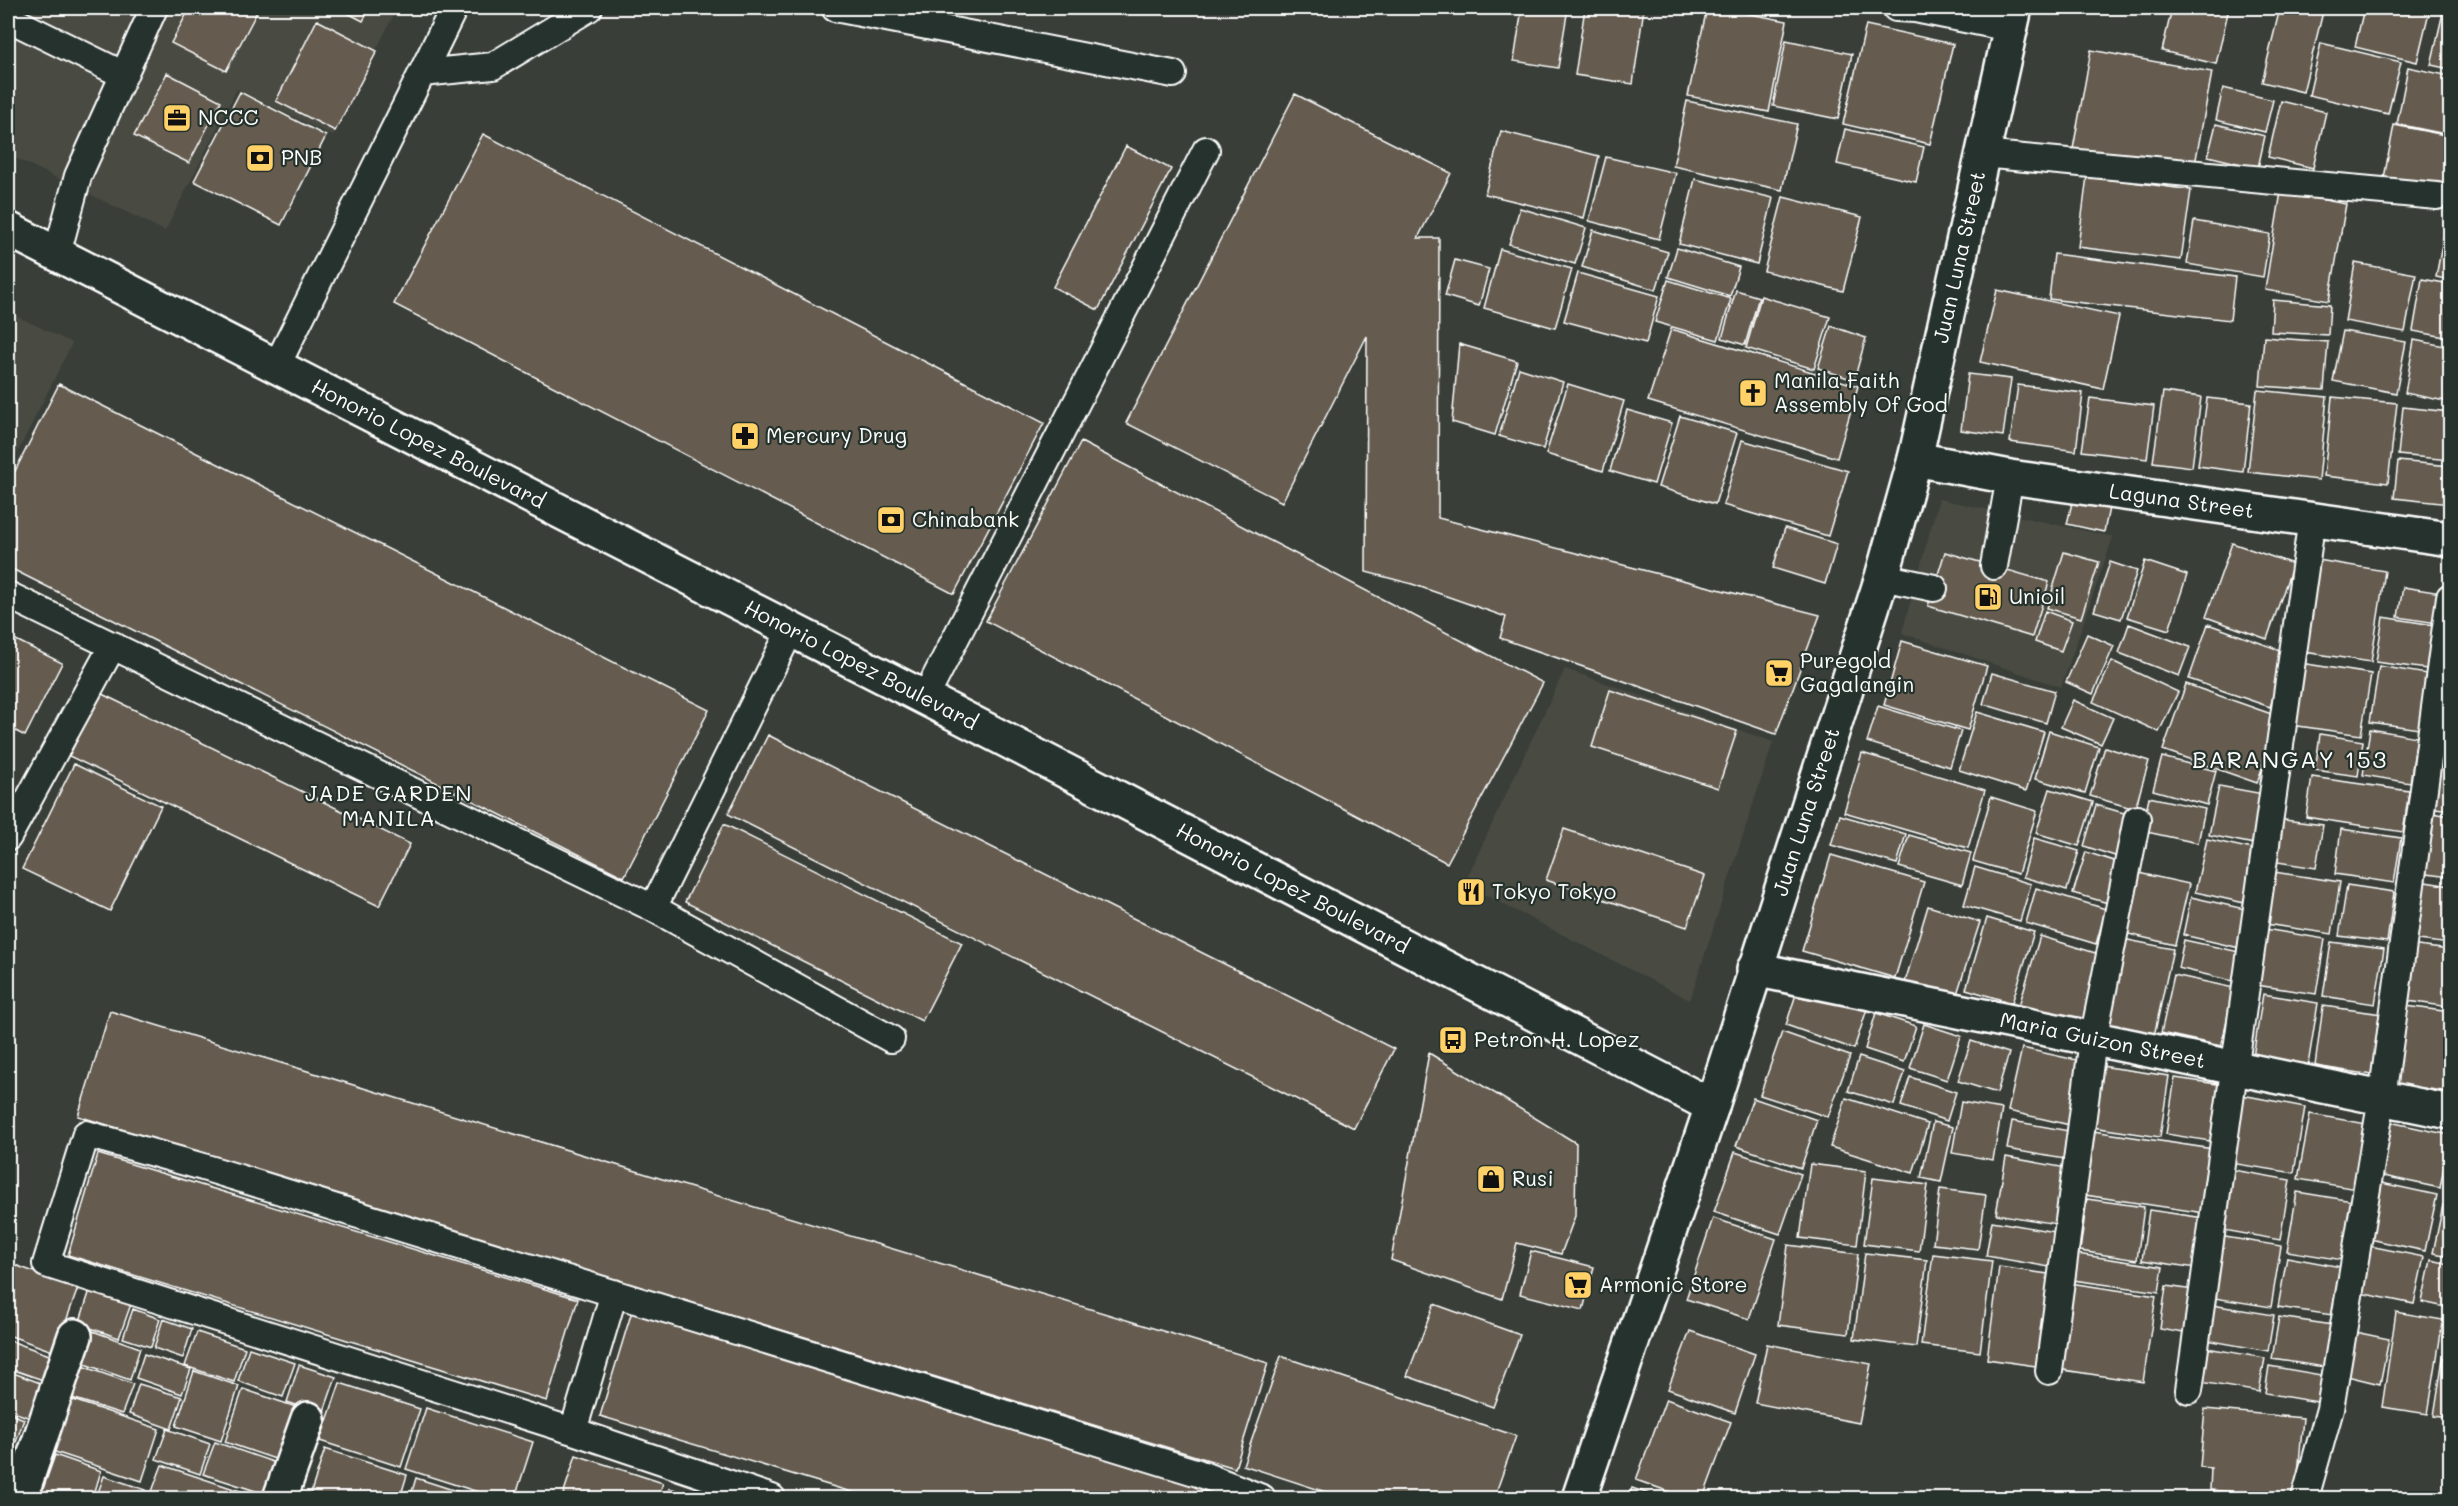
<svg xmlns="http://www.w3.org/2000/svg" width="2458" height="1506" viewBox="0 0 2458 1506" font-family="Mali,sans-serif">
  <rect width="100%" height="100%" fill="#393f38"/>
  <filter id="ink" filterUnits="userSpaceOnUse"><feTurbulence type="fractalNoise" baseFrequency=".0167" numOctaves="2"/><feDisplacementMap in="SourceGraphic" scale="12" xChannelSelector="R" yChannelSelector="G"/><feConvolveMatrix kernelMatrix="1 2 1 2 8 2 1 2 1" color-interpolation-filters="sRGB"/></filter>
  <g filter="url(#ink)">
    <path fill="#4a4b43" d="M8 8H397L333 136 237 89 165 231 8 154Z
      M8 312 72 343 8 471Z
      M1939 499 2113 537 2061 687 1902 633Z
      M1565 669 1773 742 1690 1000 1464 884Z"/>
    <path fill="#655b50" stroke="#fff" stroke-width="1.5" d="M190 8H259L226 71 171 43Z
      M338 8H370L363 21Z
      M1522 8H1568L1558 68 1514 61Z
      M1585 8H1644L1633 84 1575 75Z
      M1707 8H1719L1787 21 1769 112 1688 96Z
      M2172 8H2229L2216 64 2162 51Z
      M2280 8H2324L2303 92 2262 82Z
      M2364 8H2430L2417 62 2355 47Z
      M2444 8H2450V69L2431 65Z
      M317 20 377 51 335 131 276 101Z
      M1866 25 1953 44 1930 144 1843 124Z
      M1786 40 1852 54 1838 119 1773 106Z
      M2321 43 2401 62 2388 114 2309 95Z
      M2091 50 2212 72 2194 170 2073 149Z
      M2408 67 2450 76V135L2397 124Z
      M167 73 221 101 189 163 134 136Z
      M2223 88 2273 100 2265 132 2216 120Z
      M240 92 326 136 281 225 194 181Z
      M1295 94 1451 173 1418 238H1439L1438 518 1820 615 1776 734 1500 638 1506 617 1412 584 1366 572 1367 336 1282 502 1126 423Z
      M1687 101 1797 124 1782 190 1673 166Z
      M2281 101 2326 112 2313 168 2268 157Z
      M2216 124 2265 136 2258 168 2208 156Z
      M2394 125 2450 136V191L2384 178Z
      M1845 129 1924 147 1916 182 1837 164Z
      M1501 131 1599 156 1584 218 1485 194Z
      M483 134 1044 423 954 594 394 304Z
      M1126 146 1171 169 1098 310 1053 287Z
      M1606 157 1676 173 1659 239 1589 221Z
      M2087 176 2191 190 2181 260 2078 247Z
      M1695 179 1773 198 1757 264 1679 244Z
      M2281 192 2346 204 2329 301 2265 290Z
      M1783 197 1862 217 1843 291 1764 271Z
      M2449 207H2450V280L2436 277Z
      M1520 208 1586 228 1575 264 1509 244Z
      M2194 221 2270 234 2263 277 2187 264Z
      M1593 230 1668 252 1656 290 1582 267Z
      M1677 248 1739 267 1730 296 1668 277Z
      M1500 249 1572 269 1555 328 1484 308Z
      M2054 254 2235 277 2230 320 2049 299Z
      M1455 260 1489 269 1479 306 1445 296Z
      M2355 263 2416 274 2405 332 2345 321Z
      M1578 273 1659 296 1646 343 1564 321Z
      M2422 279 2450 284V338L2413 331Z
      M1668 280 1731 299 1718 340 1655 322Z
      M1736 290 1759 297 1745 345 1722 338Z
      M1997 290 2119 316 2103 389 1980 362Z
      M1761 296 1830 317 1814 369 1746 348Z
      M2273 300 2330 305 2328 335 2271 332Z
      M1831 326 1866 338 1854 380 1818 368Z
      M1671 329 1858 386 1837 458 1648 401Z
      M2343 331 2406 342 2396 393 2333 381Z
      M2264 337 2328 342 2324 390 2260 386Z
      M2414 340 2450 347V402L2405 393Z
      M1459 344 1517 361 1495 435 1452 422Z
      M1519 368 1563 382 1543 449 1499 436Z
      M1968 374 2011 379 2003 436 1961 430Z
      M59 384 709 710 624 877 8 567V485Z
      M1568 384 1624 401 1603 471 1546 454Z
      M2018 385 2083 393 2076 451 2010 442Z
      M2257 390 2327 397 2319 480 2248 472Z
      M2163 392 2201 397 2192 467 2153 462Z
      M2332 397 2397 403 2388 483 2324 476Z
      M2090 398 2154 406 2147 459 2082 451Z
      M2207 398 2251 403 2243 472 2198 466Z
      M2403 407 2450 412V460L2398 455Z
      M1627 410 1672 423 1654 484 1610 471Z
      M1680 416 1737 433 1715 504 1658 487Z
      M1742 440 1848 471 1828 536 1723 505Z
      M1081 442 1543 683 1447 863 986 621Z
      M2398 461 2450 466V504L2394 498Z
      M2075 490 2111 498 2104 532 2067 524Z
      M1785 528 1837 544 1825 584 1773 568Z
      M2232 543 2293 564 2267 639 2206 617Z
      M1945 552 2049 582 2032 637 1928 606Z
      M2064 552 2099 562 2081 618 2047 608Z
      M2318 560 2385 571 2371 662 2304 652Z
      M2145 561 2187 575 2169 630 2127 617Z
      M2110 562 2137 571 2121 619 2094 611Z
      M2403 587 2448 594 2443 624 2398 617Z
      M2045 611 2072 621 2061 651 2035 642Z
      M2383 617 2440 626 2434 670 2376 662Z
      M2129 624 2190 647 2179 676 2119 653Z
      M2208 624 2288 653 2270 707 2189 679Z
      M2087 634 2114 646 2093 694 2066 682Z
      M8 636 62 663 25 736 8 727Z
      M1902 641 1987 666 1968 730 1884 705Z
      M2112 661 2178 692 2159 732 2093 702Z
      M2300 663 2371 674 2361 735 2291 725Z
      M2379 666 2427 674 2419 729 2370 722Z
      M1992 673 2055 691 2046 723 1983 704Z
      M2186 684 2280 717 2257 783 2163 750Z
      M2450 684V751L2439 749Z
      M1610 690 1737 731 1718 788 1592 747Z
      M100 693 410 844 379 906 69 756Z
      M2073 700 2113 718 2101 744 2061 727Z
      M1878 706 1961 731 1950 767 1867 742Z
      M1977 712 2044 732 2026 791 1959 770Z
      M2370 729 2417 737 2410 783 2363 775Z
      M2049 731 2099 747 2085 793 2035 779Z
      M2320 734 2363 741 2358 776 2315 770Z
      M768 735 1394 1049 1354 1128 728 814Z
      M2105 747 2149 761 2135 809 2090 796Z
      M1862 753 1985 790 1968 848 1844 812Z
      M2435 755 2450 757V810L2428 807Z
      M2162 757 2216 771 2207 805 2153 790Z
      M74 764 161 806 110 911 22 869Z
      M2312 777 2409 791 2403 832 2306 817Z
      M2219 786 2269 795 2259 845 2209 835Z
      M2050 789 2093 802 2079 846 2036 833Z
      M1991 797 2037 811 2018 874 1973 861Z
      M2149 797 2205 809 2198 843 2142 831Z
      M2096 805 2131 815 2118 857 2084 846Z
      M2427 812 2450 816V877L2418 873Z
      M1840 815 1906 834 1897 864 1831 845Z
      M2278 819 2323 825 2316 868 2271 861Z
      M724 824 962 943 922 1021 685 902Z
      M1564 829 1705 876 1687 927 1546 880Z
      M2341 829 2401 838 2394 883 2335 874Z
      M1909 835 1971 853 1962 885 1899 867Z
      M2034 838 2079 851 2067 890 2023 877Z
      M2207 839 2261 851 2249 904 2195 892Z
      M2086 852 2120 863 2108 903 2073 893Z
      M1831 855 1924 882 1895 978 1802 951Z
      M1975 867 2031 884 2020 921 1964 905Z
      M2134 872 2189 884 2175 945 2120 932Z
      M2274 872 2340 882 2332 934 2266 924Z
      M2419 881 2450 886V944L2411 939Z
      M2347 885 2394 892 2387 942 2339 936Z
      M2036 888 2106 909 2096 944 2026 923Z
      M2191 897 2249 910 2240 948 2183 935Z
      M1928 906 1980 922 1956 997 1905 982Z
      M1987 918 2034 932 2012 1003 1966 989Z
      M2265 929 2325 939 2316 994 2256 985Z
      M2040 936 2102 955 2081 1027 2018 1009Z
      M2123 939 2173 949 2154 1036 2105 1025Z
      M2184 940 2244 953 2237 982 2178 968Z
      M2331 942 2384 949 2375 1004 2323 996Z
      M2409 945 2450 950V1007L2401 1000Z
      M2174 975 2234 988 2221 1046 2161 1033Z
      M1799 985 1867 1009 1854 1049 1786 1025Z
      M2263 994 2318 1003 2308 1065 2253 1057Z
      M2399 1005 2450 1012V1092L2387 1083Z
      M2323 1006 2382 1014 2373 1075 2315 1066Z
      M110 1011 1268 1363 1235 1468 78 1116Z
      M1876 1013 1916 1026 1904 1062 1865 1049Z
      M1924 1024 1961 1036 1947 1080 1910 1068Z
      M1782 1032 1850 1056 1828 1117 1760 1095Z
      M1971 1041 2009 1053 1997 1093 1958 1081Z
      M2022 1048 2085 1062 2070 1125 2008 1111Z
      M1429 1053 1576 1143 1575 1216 1561 1254 1517 1243 1502 1299 1391 1260Z
      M1859 1057 1905 1072 1894 1105 1848 1091Z
      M2101 1066 2169 1076 2160 1137 2092 1127Z
      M1910 1077 1956 1092 1947 1121 1901 1106Z
      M2175 1078 2224 1085 2216 1142 2166 1134Z
      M2242 1095 2305 1107 2294 1173 2230 1163Z
      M1753 1098 1817 1120 1801 1168 1736 1146Z
      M1846 1098 1928 1124 1913 1173 1830 1147Z
      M1961 1102 2002 1109 1993 1160 1952 1153Z
      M2310 1114 2367 1124 2356 1189 2298 1179Z
      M2012 1121 2075 1132 2070 1160 2007 1149Z
      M2385 1121 2450 1135 2440 1188 2374 1174Z
      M1933 1122 1953 1127 1941 1182 1921 1178Z
      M2093 1131 2213 1149 2204 1213 2085 1195Z
      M1735 1152 1801 1174 1780 1234 1714 1212Z
      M98 1154 578 1299 547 1401 68 1255Z
      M2006 1157 2072 1169 2062 1225 1996 1214Z
      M1810 1164 1866 1171 1857 1245 1800 1238Z
      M2450 1167V1198L2444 1197Z
      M2228 1169 2290 1180 2280 1240 2218 1229Z
      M1873 1178 1928 1185 1919 1251 1864 1244Z
      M2377 1182 2437 1195 2425 1251 2365 1238Z
      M1940 1189 1986 1195 1978 1249 1933 1244Z
      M2297 1192 2353 1201 2343 1260 2287 1251Z
      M2087 1199 2144 1207 2137 1260 2080 1251Z
      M2443 1205 2450 1206V1256L2433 1253Z
      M2149 1210 2204 1218 2196 1268 2142 1260Z
      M1713 1218 1776 1239 1749 1319 1686 1299Z
      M1992 1221 2061 1233 2055 1268 1986 1256Z
      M2219 1236 2281 1246 2271 1307 2208 1297Z
      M1788 1245 1858 1254 1848 1334 1778 1325Z
      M2365 1245 2424 1257 2414 1304 2355 1292Z
      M1531 1251 1594 1267 1583 1310 1520 1294Z
      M1865 1253 1927 1260 1916 1347 1854 1339Z
      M1933 1254 1992 1261 1980 1352 1921 1345Z
      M2077 1254 2163 1267 2159 1292 2073 1280Z
      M2287 1257 2341 1267 2332 1315 2278 1307Z
      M2431 1260 2450 1264V1308L2422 1302Z
      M15 1265 78 1288 55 1352 8 1335V1286Z
      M1999 1267 2055 1275 2043 1367 1987 1359Z
      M2070 1283 2156 1296 2143 1382 2057 1369Z
      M2166 1286 2201 1291 2194 1335 2160 1329Z
      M90 1290 131 1304 119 1338 79 1324Z
      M1434 1304 1520 1335 1493 1407 1407 1376Z
      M2212 1305 2274 1315 2268 1351 2206 1340Z
      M133 1309 160 1319 151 1347 123 1338Z
      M632 1311 1205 1484 1200 1498H871L600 1416Z
      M2396 1312 2443 1320 2428 1414 2382 1407Z
      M2279 1317 2332 1325 2324 1367 2272 1359Z
      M163 1319 192 1329 183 1358 154 1348Z
      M2450 1319V1350L2445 1349Z
      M87 1329 140 1348 130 1380 76 1361Z
      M1690 1331 1755 1354 1735 1413 1668 1389Z
      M197 1332 245 1348 234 1382 185 1366Z
      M2355 1332 2389 1339 2380 1384 2347 1376Z
      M8 1340 52 1356 43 1380 8 1368Z
      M1767 1344 1871 1364 1859 1423 1755 1403Z
      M2201 1347 2265 1358 2259 1392 2195 1381Z
      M249 1348 295 1363 283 1397 238 1381Z
      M144 1354 191 1369 182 1394 136 1378Z
      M1281 1356 1516 1436 1494 1498H1344L1243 1465Z
      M2443 1358 2450 1360V1418L2434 1416Z
      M79 1365 133 1384 122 1414 69 1397Z
      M299 1365 336 1377 323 1414 287 1402Z
      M2269 1366 2327 1376 2323 1403 2265 1393Z
      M8 1371 43 1384 30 1418 8 1410Z
      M194 1371 239 1386 221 1441 176 1426Z
      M340 1383 420 1409 401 1467 320 1441Z
      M139 1384 182 1397 171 1429 129 1414Z
      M243 1389 305 1410 287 1463 225 1442Z
      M70 1399 159 1429 142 1481 52 1451Z
      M1666 1399 1731 1422 1703 1498H1687L1636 1480Z
      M426 1408 533 1442 515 1498H497L406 1469Z
      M2205 1409 2303 1418 2296 1497 2210 1490 2211 1468 2200 1467Z
      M8 1413 24 1419 13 1451 8 1449Z
      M167 1429 210 1444 200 1474 156 1459Z
      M215 1442 276 1463 265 1494 203 1474Z
      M325 1449 407 1475 400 1498H309Z
      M8 1453 19 1457 8 1486Z
      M55 1455 101 1471 93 1498H61L42 1492Z
      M576 1455 663 1483 658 1498H562Z
      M162 1465 261 1498H163L151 1494Z
      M104 1476 146 1490 143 1498H96Z
      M416 1478 478 1498H410Z
      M669 1488 703 1498H666Z
      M1632 1488 1661 1498H1628Z
      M1865 1491 1893 1498H1863Z
      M36 1493 53 1498H34Z
      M2191 1493 2249 1498H2190Z"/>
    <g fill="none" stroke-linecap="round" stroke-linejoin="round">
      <g stroke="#fff" stroke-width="30">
        <path id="lane" d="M835 8 1173 74
          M1896 8 1915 9 2010 28
          M8 18 124 75
          M422 73 454 8
          M1981 154 2437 196
          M57 254 78 176 154 8
          M276 367 422 73 493 66 589 8
          M1994 566 2010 477
          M1882 577 1934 588
          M8 595 653 908 891 1039
          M925 698 1206 150
          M8 837 113 645
          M653 908 791 629
          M2049 1371 2093 1040 2137 819
          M2189 1390 2312 518
          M573 1431 614 1293
          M772 1498 573 1431 46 1264 86 1134 203 1167 1198 1473 1262 1498
          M2305 1498 2330 1409 2382 1098 2450 597"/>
      </g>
      <g stroke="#fff" stroke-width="38">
        <g id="street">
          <path id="s1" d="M1915 459 2010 477 2450 539"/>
          <path id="s2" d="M1754 969 2450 1112"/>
          <path d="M20 1498 75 1336"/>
          <path d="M280 1498 308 1419"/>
        </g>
      </g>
      <g stroke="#fff" stroke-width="38">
        <g id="secondary">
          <path id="s3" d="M8 229 925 698 1712 1106"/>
          <path id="s4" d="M1579 1498 1712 1106 1882 577 1915 459 2015 8"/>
        </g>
      </g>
      <use href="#lane" stroke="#26332d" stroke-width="26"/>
      <use href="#street" stroke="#26332d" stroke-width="33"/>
      <use href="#secondary" stroke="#26332d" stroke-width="33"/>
    </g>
  </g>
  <defs>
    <g id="office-square" transform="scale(1.5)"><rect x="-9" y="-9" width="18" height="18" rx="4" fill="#ffd166" stroke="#26332d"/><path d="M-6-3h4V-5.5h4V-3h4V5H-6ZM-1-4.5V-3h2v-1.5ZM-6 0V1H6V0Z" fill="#111"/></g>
    <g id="bank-square" transform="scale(1.5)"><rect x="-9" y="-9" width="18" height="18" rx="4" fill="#ffd166" stroke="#26332d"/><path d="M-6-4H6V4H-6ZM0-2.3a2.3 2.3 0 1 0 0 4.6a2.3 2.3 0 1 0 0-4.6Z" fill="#111"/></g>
    <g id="church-square" transform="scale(1.5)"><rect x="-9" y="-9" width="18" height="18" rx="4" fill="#ffd166" stroke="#26332d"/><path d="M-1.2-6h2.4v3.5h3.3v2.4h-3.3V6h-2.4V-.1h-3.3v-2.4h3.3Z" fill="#111"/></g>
    <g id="pharmacy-square" transform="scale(1.5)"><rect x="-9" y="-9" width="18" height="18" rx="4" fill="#ffd166" stroke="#26332d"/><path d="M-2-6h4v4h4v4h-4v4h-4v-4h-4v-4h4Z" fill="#111"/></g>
    <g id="fuel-square" transform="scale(1.5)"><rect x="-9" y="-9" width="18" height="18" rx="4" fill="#ffd166" stroke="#26332d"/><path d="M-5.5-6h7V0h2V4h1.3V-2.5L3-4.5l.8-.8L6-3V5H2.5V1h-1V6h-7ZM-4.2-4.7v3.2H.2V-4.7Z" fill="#111"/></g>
    <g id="supermarket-square" transform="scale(1.5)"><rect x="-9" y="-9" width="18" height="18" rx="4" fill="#ffd166" stroke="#26332d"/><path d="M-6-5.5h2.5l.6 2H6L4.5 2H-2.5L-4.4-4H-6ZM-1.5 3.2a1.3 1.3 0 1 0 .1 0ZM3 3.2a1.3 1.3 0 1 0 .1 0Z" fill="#111"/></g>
    <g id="restaurant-square" transform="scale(1.5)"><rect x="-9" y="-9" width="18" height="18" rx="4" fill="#ffd166" stroke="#26332d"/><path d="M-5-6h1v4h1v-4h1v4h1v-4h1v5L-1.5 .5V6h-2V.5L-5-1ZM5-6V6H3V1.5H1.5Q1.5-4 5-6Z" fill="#111"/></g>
    <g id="bus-square" transform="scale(1.5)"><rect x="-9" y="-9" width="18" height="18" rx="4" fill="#ffd166" stroke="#26332d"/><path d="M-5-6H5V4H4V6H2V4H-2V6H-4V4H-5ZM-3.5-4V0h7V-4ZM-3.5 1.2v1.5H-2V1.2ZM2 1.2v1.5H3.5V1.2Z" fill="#111"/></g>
    <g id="shop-square" transform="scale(1.5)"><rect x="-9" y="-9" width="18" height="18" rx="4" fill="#ffd166" stroke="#26332d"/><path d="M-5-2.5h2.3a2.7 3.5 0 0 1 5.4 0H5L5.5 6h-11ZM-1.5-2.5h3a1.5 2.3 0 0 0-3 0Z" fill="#111"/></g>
  </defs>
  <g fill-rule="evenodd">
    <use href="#office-square" x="177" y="118"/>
    <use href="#bank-square" x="260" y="158"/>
    <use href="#church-square" x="1753" y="393"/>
    <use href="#pharmacy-square" x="745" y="436"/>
    <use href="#bank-square" x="891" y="520"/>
    <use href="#fuel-square" x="1988" y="597"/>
    <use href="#supermarket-square" x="1779" y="673"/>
    <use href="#restaurant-square" x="1471" y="892"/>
    <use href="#bus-square" x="1453" y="1040"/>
    <use href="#shop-square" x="1491" y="1179"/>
    <use href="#supermarket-square" x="1578" y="1285"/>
  </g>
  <g text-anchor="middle" stroke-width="4.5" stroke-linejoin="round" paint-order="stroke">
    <g font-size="21" fill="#fff" stroke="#26332d" text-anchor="start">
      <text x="198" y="125">NCCC</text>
      <text x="281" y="165">PNB</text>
      <text x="1774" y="388">Manila Faith<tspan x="1774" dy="24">Assembly Of God</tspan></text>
      <text x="766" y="443">Mercury Drug</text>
      <text x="912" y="527">Chinabank</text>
      <text x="2009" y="604">Unioil</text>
      <text x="1800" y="668">Puregold<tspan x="1800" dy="24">Gagalangin</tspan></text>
      <text x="1492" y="899">Tokyo Tokyo</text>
      <text x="1474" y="1047">Petron H. Lopez</text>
      <text x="1512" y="1186">Rusi</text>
      <text x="1599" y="1292">Armonic Store</text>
    </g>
    <g font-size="21" fill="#fff" stroke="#26332d">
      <text dy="7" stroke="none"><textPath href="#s4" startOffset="1299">Juan Luna Street</textPath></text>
      <text dy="7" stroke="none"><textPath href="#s3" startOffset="472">Honorio Lopez Boulevard</textPath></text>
      <text dy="7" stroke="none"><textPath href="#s1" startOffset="270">Laguna Street</textPath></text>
      <text dy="7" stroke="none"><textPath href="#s3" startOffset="958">Honorio Lopez Boulevard</textPath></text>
      <text dy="7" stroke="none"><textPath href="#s4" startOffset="723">Juan Luna Street</textPath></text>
      <text dy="7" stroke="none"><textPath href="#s3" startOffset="1444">Honorio Lopez Boulevard</textPath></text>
      <text dy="7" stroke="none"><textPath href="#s2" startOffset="356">Maria Guizon Street</textPath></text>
    </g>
    <g font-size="22" letter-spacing="1.5" fill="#fff" stroke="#26332d">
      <text x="389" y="801">JADE GARDEN<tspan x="389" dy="25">MANILA</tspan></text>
    </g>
    <g font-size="24" letter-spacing="1.5" fill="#fff" stroke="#26332d">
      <text x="2290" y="768">BARANGAY 153</text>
    </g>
  </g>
  <rect width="2458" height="1506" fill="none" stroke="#26332d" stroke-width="30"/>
  <rect x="15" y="15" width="2428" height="1476" fill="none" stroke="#fff" stroke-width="2" filter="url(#ink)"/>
</svg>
